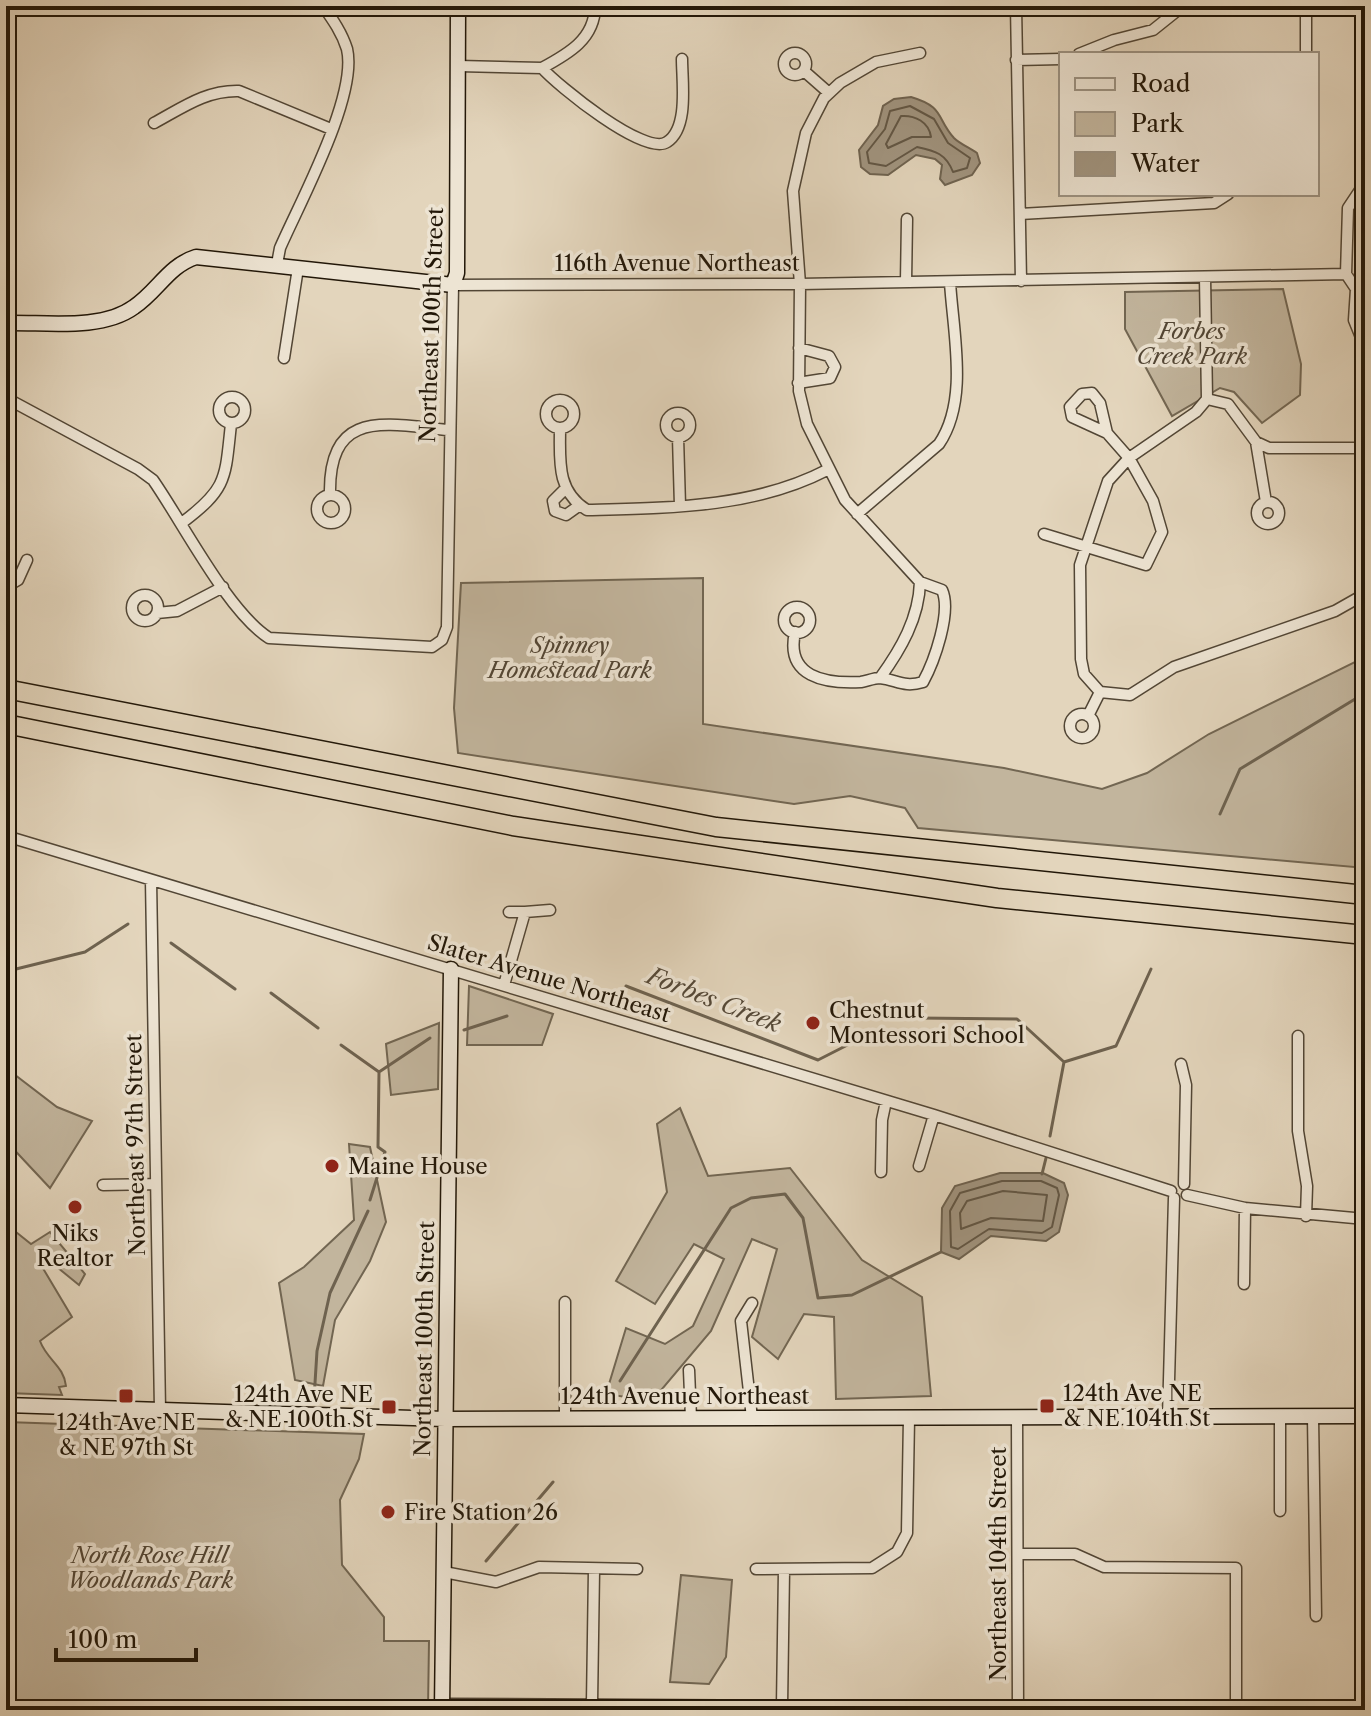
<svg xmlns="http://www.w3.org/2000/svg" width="1371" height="1716" viewBox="0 0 1371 1716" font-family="'Libre Caslon Text',serif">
  <rect width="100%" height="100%" fill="#e3d5bc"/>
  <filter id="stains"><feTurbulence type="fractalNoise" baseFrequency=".0025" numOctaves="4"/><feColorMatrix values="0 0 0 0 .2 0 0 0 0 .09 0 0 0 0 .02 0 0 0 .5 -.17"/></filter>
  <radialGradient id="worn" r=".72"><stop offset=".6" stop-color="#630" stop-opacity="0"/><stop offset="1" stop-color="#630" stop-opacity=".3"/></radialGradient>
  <path fill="#c2b59d" stroke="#726652" stroke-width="2" d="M1283 289 1301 364 1300 395 1262 423 1234 392 1220 388 1172 416 1125 329V292Z
    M703 578V724L1004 768 1102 789 1147 773 1209 734 1365 657V868L918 828 905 808 850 796 794 804 458 753 454 708 461 583Z
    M469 986 553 1014 542 1045H467Z
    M439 1023 438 1089 391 1095 386 1044Z
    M6 1068 57 1107 92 1121 50 1188 6 1141Z
    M680 1108 708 1176 790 1168 862 1260 922 1297 931 1396 836 1399 834 1317 804 1314 778 1359 752 1337 777 1249 752 1239 711 1331 652 1401 606 1394 626 1328 665 1344 693 1326 724 1259 694 1244 655 1304 616 1281 667 1192 657 1124Z
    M349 1144 370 1147 386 1222 370 1261 335 1320 323 1386 295 1380 279 1283 304 1267 354 1220Z
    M6 1224 31 1244 50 1232 85 1274 79 1285 52 1263 41 1265 72 1317 40 1341C47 1360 64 1366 66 1386L59 1387 62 1395 6 1393Z
    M6 1422 364 1434 359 1459 340 1500 342 1565 384 1617V1641H429L428 1710H6Z
    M681 1575 732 1580 726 1657 709 1684 670 1682Z"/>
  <path fill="#a1947f" stroke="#6e624f" stroke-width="2" d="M911 97C945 107 936 118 954 138 960 144 970 148 977 153L980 163 972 175 945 185 940 179 942 165 935 159 916 155 888 175 870 174 861 167 859 150 878 125 883 106 894 99Z
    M1000 1173H1043L1064 1183 1068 1195 1059 1232 1046 1241 991 1236 959 1259 941 1252 942 1208 955 1186Z"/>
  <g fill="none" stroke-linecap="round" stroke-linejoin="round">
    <path stroke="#625644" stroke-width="2" d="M910 106 934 119 948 143 970 158 967 168 953 172C946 154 936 151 917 147L886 166 869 163 867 152 885 129 890 111Z
      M901 116C915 115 929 122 931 137H912L888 148 886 144Z
      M1002 1181H1041L1057 1188 1059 1195 1052 1227 1042 1233 989 1229 958 1249 951 1247 950 1211 960 1193Z
      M1003 1191 1047 1195 1043 1221 991 1218 961 1229 960 1213 967 1201Z"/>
    <path stroke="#6e624f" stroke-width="3" d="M1220 814 1240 769 1365 693
      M171 943 235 989
      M6 977 12 970 85 952 128 924
      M626 986 818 1060 875 1031
      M271 993 318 1028
      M916 1018 1017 1019 1064 1062 1116 1046 1151 969
      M464 1030 507 1016
      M341 1045 379 1072 430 1038
      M1050 1136 1064 1062
      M1042 1174 1046 1158
      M370 1200 385 1152 378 1147 379 1072
      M620 1381 731 1208 751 1198 785 1194 803 1218 818 1298 852 1295 941 1252
      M314 1399 317 1351 330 1293 368 1211
      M486 1561 553 1482"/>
    <g stroke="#524635" stroke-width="13">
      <path id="street" d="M1016 6 1021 281
        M1306 6V54
        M784 64a11 11 0 1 1 22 0a11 11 0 1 1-22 0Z
        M1079 54 1114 40 1153 30 1183 6
        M1016 60 1061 59
        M459 66 542 68
        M542 68C557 85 645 157 667 142 689 128 682 82 682 59
        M542 68C568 54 595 39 595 6
        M804 71 829 93
        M154 123C182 108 206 90 239 91L331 129
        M1020 214 1214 203 1228 194
        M277 264 280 248C300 202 358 96 347 49 342 33 333 20 323 6
        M1346 274 1348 208 1362 187
        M1205 277 1207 399
        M906 282 907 219
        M1356 289 1354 320 1365 347
        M284 358 298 268
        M798 383 830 378 835 367 829 356 799 348
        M219 410a13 13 0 1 1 26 0a13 13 0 1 1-26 0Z
        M6 398 138 469 153 480C183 523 228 612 269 638L432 647 442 640 447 627 453 285 800 284 1346 274 1356 289H1365
        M1207 399 1228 404 1256 442 1269 448H1365
        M546 414a14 14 0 1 1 28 0a14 14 0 1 1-28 0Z
        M666 425a12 12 0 1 1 24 0a12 12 0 1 1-24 0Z
        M560 428C560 460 556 491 587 510 668 508 754 508 827 470
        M678 437 680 506
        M1256 442 1266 502
        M566 488 553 501 555 511 566 515 580 505
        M330 495C328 408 385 424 448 430
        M317 509a14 14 0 1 1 28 0a14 14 0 1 1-28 0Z
        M1257 513a11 11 0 1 1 22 0a11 11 0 1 1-22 0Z
        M857 514 939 444C969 400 953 333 950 282
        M183 522C228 488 225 478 231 424
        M1044 534 1146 565 1162 532 1153 501 1129 458 1107 433 1100 403 1092 393 1082 394 1070 407 1072 417 1107 433
        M6 587 18 580 27 560
        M132 608a13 13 0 1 1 26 0a13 13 0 1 1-26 0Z
        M784 620a13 13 0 1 1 26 0a13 13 0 1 1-26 0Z
        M157 613 177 611 223 587
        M795 632C785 677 825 684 861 682 867 681 874 678 880 678 897 680 904 688 923 682 934 662 952 612 942 590L920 582 845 500 807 424 799 391 800 284 793 191 806 133 824 98 840 83 876 62 920 53
        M880 678C901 649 919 618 920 582
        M1100 692 1130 695 1174 667 1335 611 1365 594
        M1070 726a12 12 0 1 1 24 0a12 12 0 1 1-24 0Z
        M1088 716 1100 692 1084 674 1081 659 1080 565 1108 481 1129 458 1196 412 1207 399
        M6 836 934 1115 1171 1191
        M151 880 160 1410
        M509 912H525
        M504 985 525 912 550 910
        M1298 1036V1131L1307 1186 1306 1216
        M1181 1064 1186 1085 1184 1184
        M919 1166 934 1115
        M881 1172 882 1120 886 1101
        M103 1185 156 1184
        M1187 1195 1245 1208 1365 1219
        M1244 1284 1245 1208
        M565 1302V1419
        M689 1370 691 1418
        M1017 1417 1018 1710
        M1168 1417 1174 1198
        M1280 1417V1511
        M1313 1417 1316 1616
        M752 1418 741 1321 752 1303
        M1019 1554H1075L1104 1567 1236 1568V1708
        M756 1569 872 1568 897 1552 907 1533 909 1418
        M444 1572 496 1582 539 1567 637 1569
        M592 1703 594 1570
        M442 1704 1365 1709
        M782 1706 784 1570"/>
    </g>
    <g stroke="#221708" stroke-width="17">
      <path id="secondary" d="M6 323C46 322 101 331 134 307 158 291 168 266 196 257L453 285 457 273 458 6
        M6 1405 445 1419 1365 1416
        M442 1710 451 969"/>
    </g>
    <g stroke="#221708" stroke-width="21">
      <path id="highway" d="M6 689 716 827 1365 895
        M6 724 513 826 997 898 1365 935"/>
    </g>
    <use href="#street" stroke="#ede4d3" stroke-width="10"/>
    <use href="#secondary" stroke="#ede4d3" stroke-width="14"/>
    <use href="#highway" stroke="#e3d5bc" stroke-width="18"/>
  </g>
  <g fill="#8f2418" stroke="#ede4d3" stroke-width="3">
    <circle cx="813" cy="1023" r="8"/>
    <circle cx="332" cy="1166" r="8"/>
    <circle cx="75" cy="1207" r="8"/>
    <rect x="118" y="1388" width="16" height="16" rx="4"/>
    <rect x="1039" y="1398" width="16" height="16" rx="4"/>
    <rect x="381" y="1399" width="16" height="16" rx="4"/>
    <circle cx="388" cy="1512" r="8"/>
  </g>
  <g text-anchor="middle" stroke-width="7" stroke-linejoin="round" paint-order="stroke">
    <g font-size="22" fill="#221708" stroke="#ede4d3">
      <text x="677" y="271">116th Avenue Northeast</text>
      <text transform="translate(431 325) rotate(-88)" y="8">Northeast 100th Street</text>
      <text transform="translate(549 978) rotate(17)" y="8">Slater Avenue Northeast</text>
      <text transform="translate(135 1145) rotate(-91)" y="8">Northeast 97th Street</text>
      <text transform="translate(424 1339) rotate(-89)" y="8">Northeast 100th Street</text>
      <text x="685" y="1404">124th Avenue Northeast</text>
      <text transform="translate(998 1564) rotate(-90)" y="8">Northeast 104th Street</text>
    </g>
    <g font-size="22" font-style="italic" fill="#524635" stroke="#ede4d3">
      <text x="1192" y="339">Forbes<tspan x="1192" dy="25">Creek Park</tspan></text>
      <text x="570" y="653">Spinney<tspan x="570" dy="25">Homestead Park</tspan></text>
      <text x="150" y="1563">North Rose Hill<tspan x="150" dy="25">Woodlands Park</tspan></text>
    </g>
    <g font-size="22" fill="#221708" stroke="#ede4d3" text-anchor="start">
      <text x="829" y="1018">Chestnut<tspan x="829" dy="25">Montessori School</tspan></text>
      <text x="348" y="1174">Maine House</text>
      <text x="75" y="1241" text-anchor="middle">Niks<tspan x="75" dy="25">Realtor</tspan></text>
      <text x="1063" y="1401">124th Ave NE<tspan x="1063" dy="25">&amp; NE 104th St</tspan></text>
      <text x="373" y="1402" text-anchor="end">124th Ave NE<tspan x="373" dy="25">&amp; NE 100th St</tspan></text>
      <text x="126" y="1430" text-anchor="middle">124th Ave NE<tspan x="126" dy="25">&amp; NE 97th St</tspan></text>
      <text x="404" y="1520">Fire Station 26</text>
    </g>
    <g font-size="24" font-style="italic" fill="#554938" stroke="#ede4d3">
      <text transform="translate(714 1000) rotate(21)" y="8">Forbes Creek</text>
    </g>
  </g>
  <rect width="1371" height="1716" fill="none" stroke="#e3d5bc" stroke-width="32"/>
  <rect x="8" y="8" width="1355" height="1700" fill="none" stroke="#221708" stroke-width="4"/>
  <rect x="16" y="16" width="1339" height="1684" fill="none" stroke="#221708" stroke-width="2"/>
  <rect x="1059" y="52" width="260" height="144" fill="#ede4d3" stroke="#9c9282" stroke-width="2"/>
  <rect x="1075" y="78" width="40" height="12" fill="#ede4d3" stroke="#9c9282" stroke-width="2"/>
  <text x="1131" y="92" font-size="24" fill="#221708">Road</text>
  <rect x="1075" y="112" width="40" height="24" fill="#c2b59d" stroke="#9c9282" stroke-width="2"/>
  <text x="1131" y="132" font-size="24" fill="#221708">Park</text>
  <rect x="1075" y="152" width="40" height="24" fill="#a1947f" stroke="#9c9282" stroke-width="2"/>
  <text x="1131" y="172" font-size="24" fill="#221708">Water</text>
  <path d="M56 1648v12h140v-12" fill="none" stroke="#221708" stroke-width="4"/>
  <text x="68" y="1648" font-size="24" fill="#221708" stroke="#ede4d3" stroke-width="6" paint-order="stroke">100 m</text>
  <rect width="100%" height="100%" filter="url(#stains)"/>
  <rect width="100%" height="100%" fill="url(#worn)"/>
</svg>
